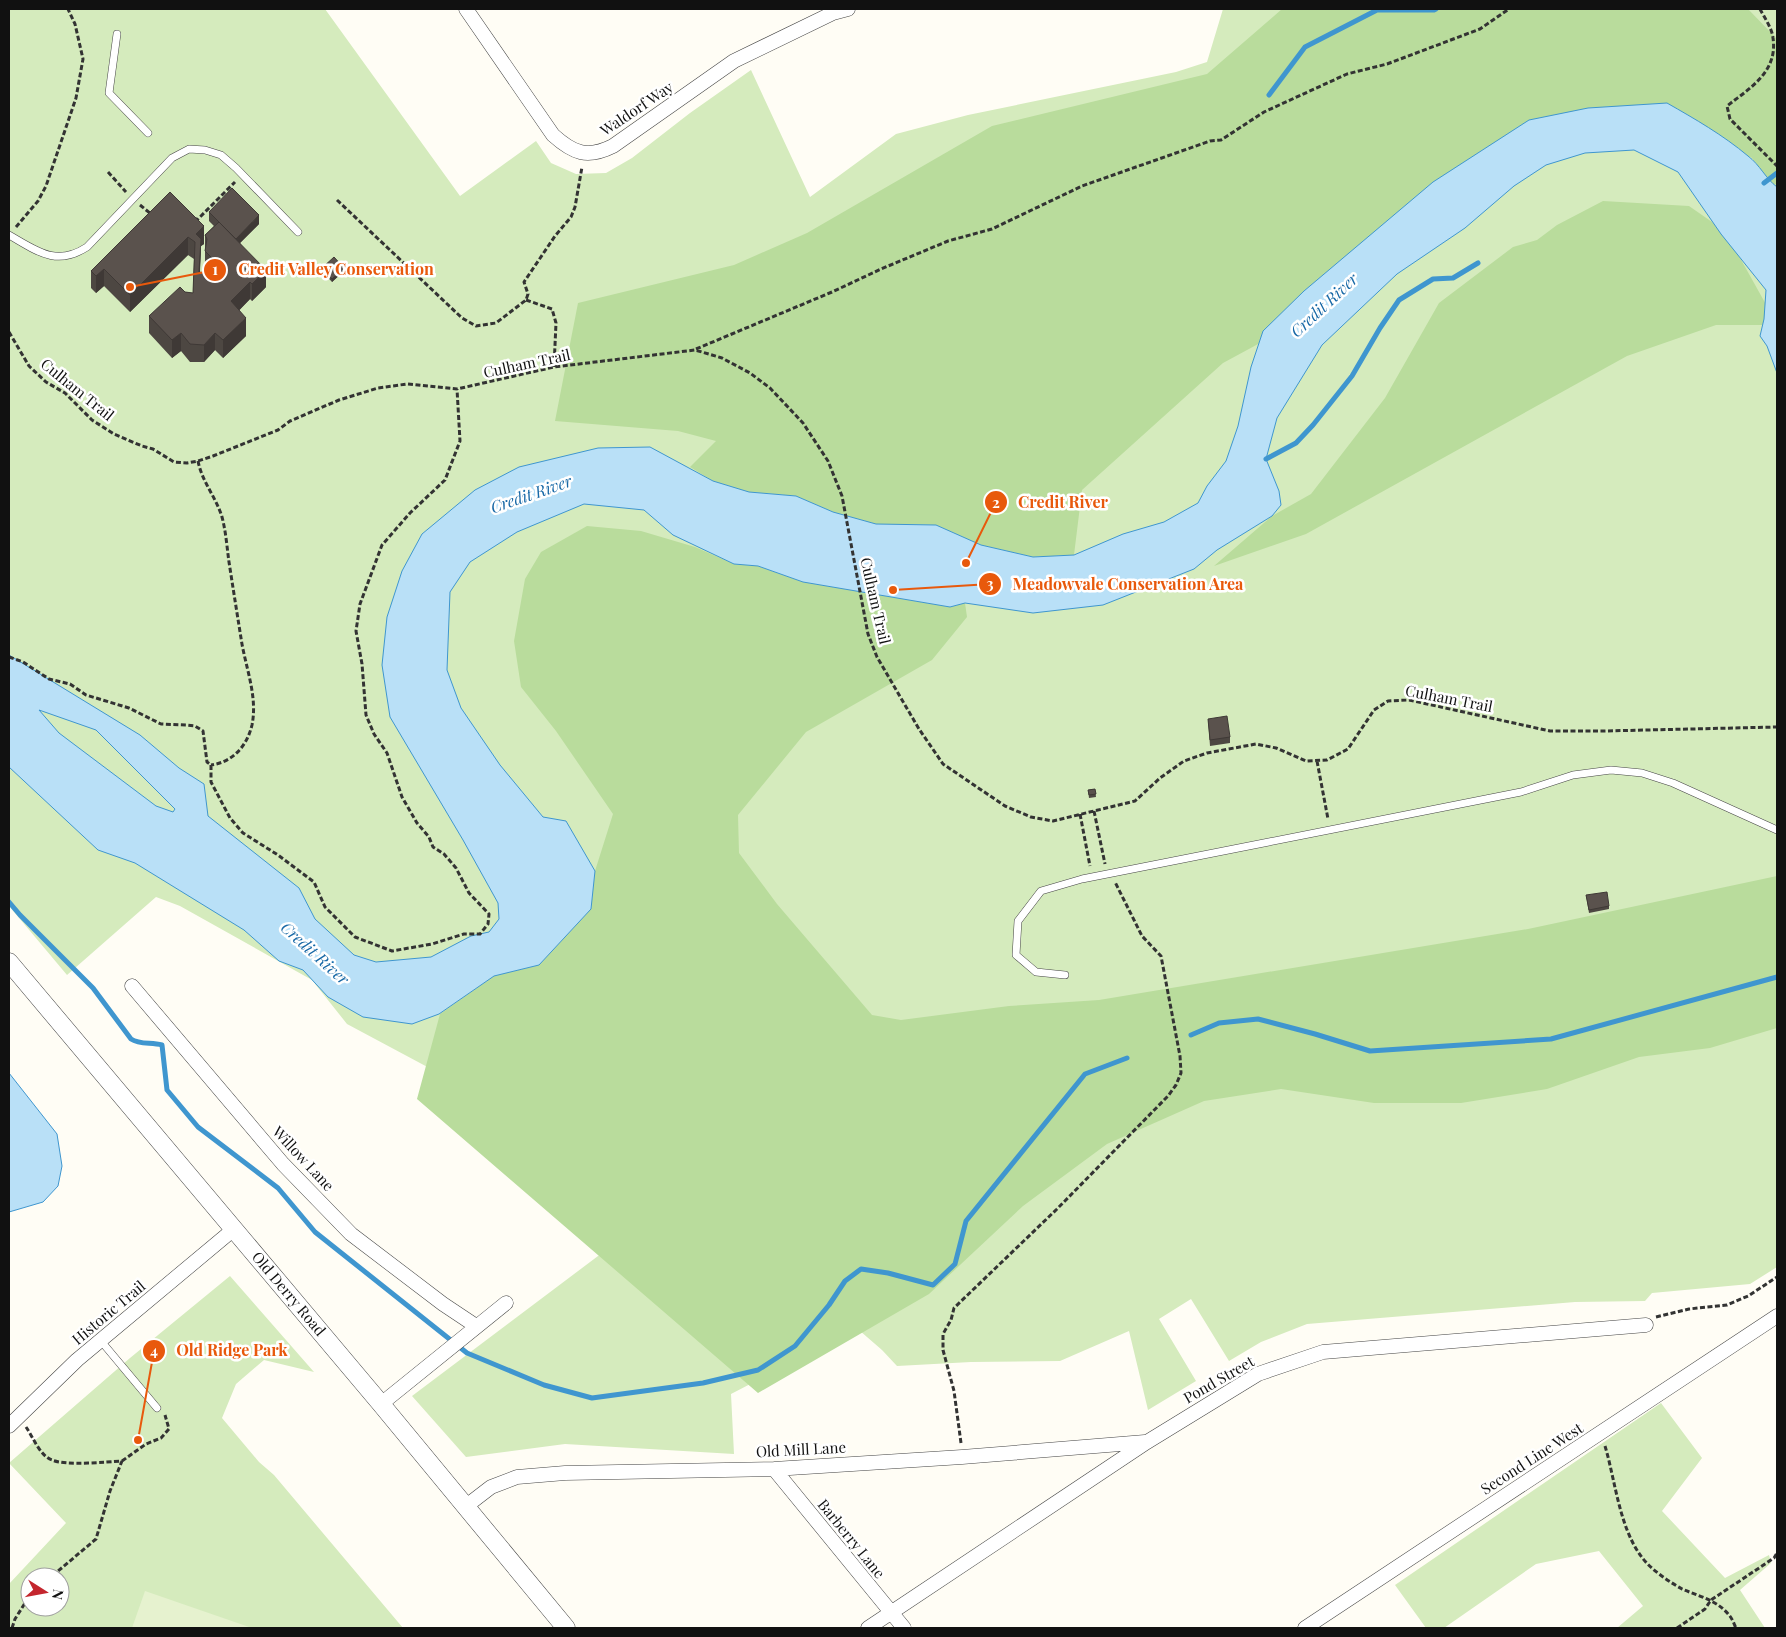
<svg xmlns="http://www.w3.org/2000/svg" width="1786" height="1637" viewBox="0 0 1786 1637" font-family="'Playfair Display',serif">
  <rect width="100%" height="100%" fill="#fffdf5"/>
  <path fill="#d5ebbd" fill-rule="evenodd" d="M9 9H325L460 196 536 141 551 163 576 174 606 173 632 158 690 113 751 70 810 197 896 134 968 115 1176 72 1207 62 1223 9H1777V1267L1750 1284 1652 1293 1645 1301 1575 1302 1307 1324 1261 1342 1229 1361 1191 1299 1159 1319 1196 1381 1148 1410 1129 1331 1060 1361 971 1362 897 1366 882 1350 852 1324 758 1380 731 1394 734 1454 565 1444 466 1457 412 1396 606 1250 448 1078 347 1024 312 980 180 906 156 897 67 975 9 906Z
    M230 1276 314 1372 264 1360 236 1384 222 1418 259 1462 274 1475 403 1628H9V1584L66 1523 9 1463 130 1358ZM30 1577H60V1607H30Z
    M1661 1403 1702 1458 1662 1511 1725 1578 1769 1555 1771 1563 1740 1590 1765 1628H1617L1643 1606 1599 1551 1536 1564 1444 1628H1426L1395 1585Z"/>
  <path fill="#b9dc9c" d="M1282 9H1748L1777 39V185L1771 183 1751 157 1626 140 1457 189 1308 317 1223 363 1082 490 1074 555 1033 557 981 545 936 525 876 524 833 512 796 496 748 492 713 481 690 467 716 441 678 431 555 421 578 303 734 265 807 233 992 126 1207 74Z
    M1603 201 1689 206 1725 231 1773 317 1775 325H1716L1627 356 1306 534 1214 566 1272 516 1311 494 1385 398 1439 303 1513 247 1537 240 1557 225Z
    M587 526 641 531 695 547 734 564 758 566 803 582 950 607 965 603 967 617 932 660 806 732 738 815 739 853 777 904 872 1015 901 1020 1009 1006 1099 1000 1528 929 1777 876V1028L1710 1048 1639 1057 1547 1089 1461 1103H1374L1281 1089 1204 1101 1107 1144 1023 1206 929 1294 758 1393 417 1099 440 1014 494 976 539 965 591 909 595 871 613 814 556 731 521 687 514 641 525 579 541 552Z"/>
  <path fill="#e6f2cf" d="M145 1591 252 1628H132Z"/>
  <path fill="#b9e0f7" stroke="#3f96cf" fill-rule="evenodd" d="M1667 103C1695 119 1723 135 1748 156 1760 165 1766 179 1777 187V373L1767 346 1760 336 1764 319 1766 290 1721 234 1678 172 1634 150 1585 153 1546 165 1514 186 1465 228 1397 274 1322 345 1277 418 1266 459 1279 491 1281 505 1272 516 1217 550 1194 569 1103 605 1033 613 965 603 950 607 803 582 758 566 734 564 673 535 644 510 584 504 517 532 470 562 450 592 447 670 461 708 500 765 543 817 566 821 595 871 591 909 539 965 494 976 439 1014 412 1024 363 1017 328 997 303 970 279 961 244 930 135 863 98 850 9 767V655L140 735 179 768 204 784 208 816 299 888 315 919 354 955 376 962 431 957 471 936 489 932 499 919 498 903 463 840 390 717 382 665 387 617 402 571 422 534 475 490 519 467 598 448 650 447 713 481 749 492 796 496 833 512 876 524 936 525 981 545 1033 557 1074 555 1123 534 1164 522 1198 503 1207 486 1226 461 1238 426 1251 367 1263 331 1304 291 1433 182 1529 120 1588 108ZM39 710 96 730 175 809 173 812 156 806 59 733Z
    M9 1073 57 1134 62 1166 58 1186 43 1202 9 1212Z"/>
  <g fill="none" stroke-linecap="round" stroke-linejoin="round">
    <path stroke="#3f96cf" stroke-width="5" d="M1269 95 1305 47 1377 10H1434L1436 9
      M1764 183 1777 173
      M1266 459 1296 443 1313 425 1352 376 1380 328 1399 300 1433 279 1453 278 1478 263
      M9 902 20 915 93 988 131 1039C140 1045 151 1042 162 1045L167 1090 198 1127 278 1188 315 1232 467 1353 544 1385 592 1398 703 1383 758 1370 795 1346 829 1305 845 1281 861 1269 888 1273 933 1285 955 1264 966 1221 1085 1074 1127 1058
      M1191 1035 1219 1023 1258 1019 1315 1034 1370 1051 1551 1039 1777 977"/>
    <g stroke="#444" stroke-width="8">
      <path id="service" d="M117 34 109 93 148 133
        M9 235C37 251 56 267 87 247L172 158 189 149 205 150 221 155 236 168 298 232
        M1065 975 1036 972 1016 955 1018 921 1041 891 1082 879 1521 792 1573 775 1611 770 1642 773 1673 783 1777 830
        M101 1341 157 1408"/>
    </g>
    <g stroke="#444" stroke-width="15">
      <path id="minor" d="M466 9 553 135C573 153 587 159 613 146L734 61 833 13 848 9
        M132 986 283 1164 351 1234 443 1304 476 1326
        M381 1404 506 1303
        M9 1426 77 1360 234 1229
        M774 1469 904 1628
        M465 1507 491 1487 517 1477 565 1473 774 1469 962 1457 1145 1442
        M868 1628 1147 1442 1258 1374 1323 1352 1646 1325
        M1305 1628 1777 1316"/>
    </g>
    <g stroke="#444" stroke-width="19">
      <g id="tertiary">
        <path id="s1" d="M9 962 381 1404 566 1628"/>
      </g>
    </g>
    <path stroke="#333" stroke-width="3" stroke-dasharray="5 2.5" stroke-linecap="butt" d="M1760 9C1764 17 1772 28 1773 38 1778 72 1750 88 1727 106L1730 119 1777 166
      M108 172 126 192
      M337 200 462 318 476 326 496 323 526 300 528 294 524 282 555 236 571 217 575 207 582 167
      M140 205 151 214
      M195 218 197 220 235 182
      M16 227 38 201 46 186 76 98 83 59 75 24 68 9
      M526 300 552 309 556 323 554 367
      M9 332 29 366 46 382 65 393 92 420 114 434 142 446 153 449 174 462 187 463 198 461 213 456 278 430 290 421 339 400 378 388 407 384 457 389 554 367 695 350 722 358 750 373 770 388 803 423 828 461 842 496 868 634 877 657 919 729 943 764 1005 806 1031 817 1053 821 1135 801 1160 778 1184 761 1207 753 1256 744 1276 748 1306 761 1327 760 1348 749 1374 710 1388 701 1409 700 1550 731H1604L1777 727
      M696 349 832 292 881 269 948 241 992 229 1082 186 1210 141 1221 140 1264 112 1347 74 1387 64 1480 29 1509 9
      M198 461C202 482 216 497 222 517 226 532 227 548 229 562 233 588 237 613 241 638 245 666 258 696 252 725 247 746 233 762 211 765
      M9 657 23 662 49 679 70 684 86 695 129 708 161 724 186 725 195 726 203 731 207 762 211 765V782L230 818 243 833 278 855 314 882 325 907 355 937 392 951 432 944 464 934H480L488 924 489 914 469 893 456 868 444 854 433 847 429 837 417 823 402 797 387 753 374 734 366 715 362 664 356 631 360 604 382 545 410 513 445 480 460 441 457 389
      M1317 761 1328 819
      M1094 811 1105 864
      M1080 814 1090 866
      M1656 1317 1689 1309 1727 1305 1748 1296 1777 1277
      M26 1427C33 1437 40 1456 52 1460 66 1466 106 1462 122 1461L110 1491 96 1539 51 1577
      M961 1443 954 1391 943 1350V1334L951 1320 954 1308 1057 1209 1168 1096 1176 1085 1181 1073 1180 1056 1161 956 1142 936 1115 882
      M1605 1446C1617 1486 1620 1541 1653 1569 1661 1576 1673 1584 1682 1589 1698 1596 1717 1600 1729 1615 1732 1618 1734 1624 1736 1628
      M122 1461 146 1444 161 1438 169 1429 165 1415
      M12 1628 15 1619 30 1595
      M1677 1628 1705 1609 1711 1600 1774 1558 1777 1553"/>
    <use href="#service" stroke="#fff" stroke-width="7"/>
    <use href="#minor" stroke="#fff" stroke-width="14"/>
    <use href="#tertiary" stroke="#fff" stroke-width="18"/>
  </g>
  <path fill="#4d4742" d="M170 192 204 244 201 246 200 272 210 274 205 268V235L214 226 209 221V212L259 224 240 243 266 287 252 301 250 299 239 310 246 336 223 358 215 350 204 362H190L181 351 172 358 149 333V316L185 292 193 293 194 259 188 255 130 312 104 286 96 293 91 288V271Z
    M322 268 344 271 332 282 322 271Z
    M1208 719 1230 737V743L1210 746Z
    M1095 789 1096 797 1089 798 1088 790Z
    M1586 895 1609 906V909L1589 913Z"/>
  <path fill="#3f3936" d="M259 215V224L236 247V239Z
    M204 226V244L201 246 199 289V272L196 234Z
    M188 237V255L130 312V295Z
    M344 268V271L332 282V279Z
    M104 269V286L96 293V276Z
    M266 270V287L252 301V284Z
    M250 282V299L231 319V301Z
    M246 318V336L223 358V340Z
    M181 333V351L172 358V340Z
    M215 333V350L204 362V345Z"/>
  <path fill="#5a524d" stroke="#3f3936" d="M232 188 259 215 236 239 209 212Z
    M170 192 204 226 196 234 201 239 199 272 215 275 216 262 205 251 207 239 205 235 219 222 266 270 252 284 250 282 231 301 246 318 223 340 215 333 204 345 190 344 181 333 172 340 149 316 180 287 185 292 193 293 195 242 188 237 130 295 104 269 96 276 91 271Z
    M334 257 344 268 332 279 322 268Z
    M1227 716 1230 737 1210 740 1208 719Z
    M1095 789 1096 794 1089 795 1088 790Z
    M1607 892 1609 906 1589 910 1586 895Z"/>
  <g text-anchor="middle" stroke-width="5" stroke-linejoin="round" paint-order="stroke">
    <g font-size="15" fill="#111" stroke="#fff">
      <text transform="translate(637 109) rotate(-34)" y="5">Waldorf Way</text>
      <text transform="translate(527 364) rotate(-12)" y="5">Culham Trail</text>
      <text transform="translate(77 390) rotate(39)" y="5">Culham Trail</text>
      <text transform="translate(875 601) rotate(77)" y="5">Culham Trail</text>
      <text transform="translate(1449 699) rotate(11)" y="5">Culham Trail</text>
      <text transform="translate(303 1159) rotate(47)" y="5">Willow Lane</text>
      <text dy="5" stroke="none"><textPath href="#s1" startOffset="434">Old Derry Road</textPath></text>
      <text transform="translate(109 1313) rotate(-40)" y="5">Historic Trail</text>
      <text transform="translate(1219 1380) rotate(-30)" y="5">Pond Street</text>
      <text transform="translate(801 1450) rotate(-3)" y="5">Old Mill Lane</text>
      <text transform="translate(1532 1459) rotate(-33)" y="5">Second Line West</text>
      <text transform="translate(851 1539) rotate(51)" y="5">Barberry Lane</text>
    </g>
    <g font-size="16" font-style="italic" fill="#1768a6" stroke="#fff">
      <text transform="translate(1324 305) rotate(-43)" y="6">Credit River</text>
      <text transform="translate(531 494) rotate(-19)" y="6">Credit River</text>
      <text transform="translate(315 953) rotate(42)" y="6">Credit River</text>
    </g>
  </g>
  <path fill="none" stroke="#e8590c" stroke-width="2" d="M130 287L215 270M966 563L996 502M893 590L990 584M138 1440L154 1351"/>
  <g fill="#e8590c" stroke="#fff" stroke-width="2">
    <circle cx="130" cy="287" r="5"/>
    <circle cx="966" cy="563" r="5"/>
    <circle cx="893" cy="590" r="5"/>
    <circle cx="138" cy="1440" r="5"/>
    <circle cx="215" cy="270" r="12"/>
    <circle cx="996" cy="502" r="12"/>
    <circle cx="990" cy="584" r="12"/>
    <circle cx="154" cy="1351" r="12"/>
  </g>
  <g font-size="15" text-anchor="middle" font-weight="bold" fill="#fff">
    <text x="215" y="275">1</text>
    <text x="996" y="508">2</text>
    <text x="990" y="589">3</text>
    <text x="154" y="1356">4</text>
  </g>
  <g font-size="16" text-anchor="middle" font-weight="bold" fill="#e8590c" stroke="#fff" stroke-width="5" stroke-linejoin="round" paint-order="stroke">
    <text x="336" y="275">Credit Valley Conservation</text>
    <text x="1063" y="508">Credit River</text>
    <text x="1128" y="590">Meadowvale Conservation Area</text>
    <text x="232" y="1356">Old Ridge Park</text>
  </g>
  <rect width="1786" height="1637" fill="none" stroke="#111111" stroke-width="20"/>
  <g transform="translate(45 1592) rotate(101)"><circle r="24" fill="#ffffff" stroke="#a0a0a0"/>
  <path d="M0-4L9 19L0 12L-9 19Z" fill="#c4262e"/>
  <text y="-8" font-size="14" font-weight="bold" text-anchor="middle" fill="#111111">N</text>
  </g>
</svg>
